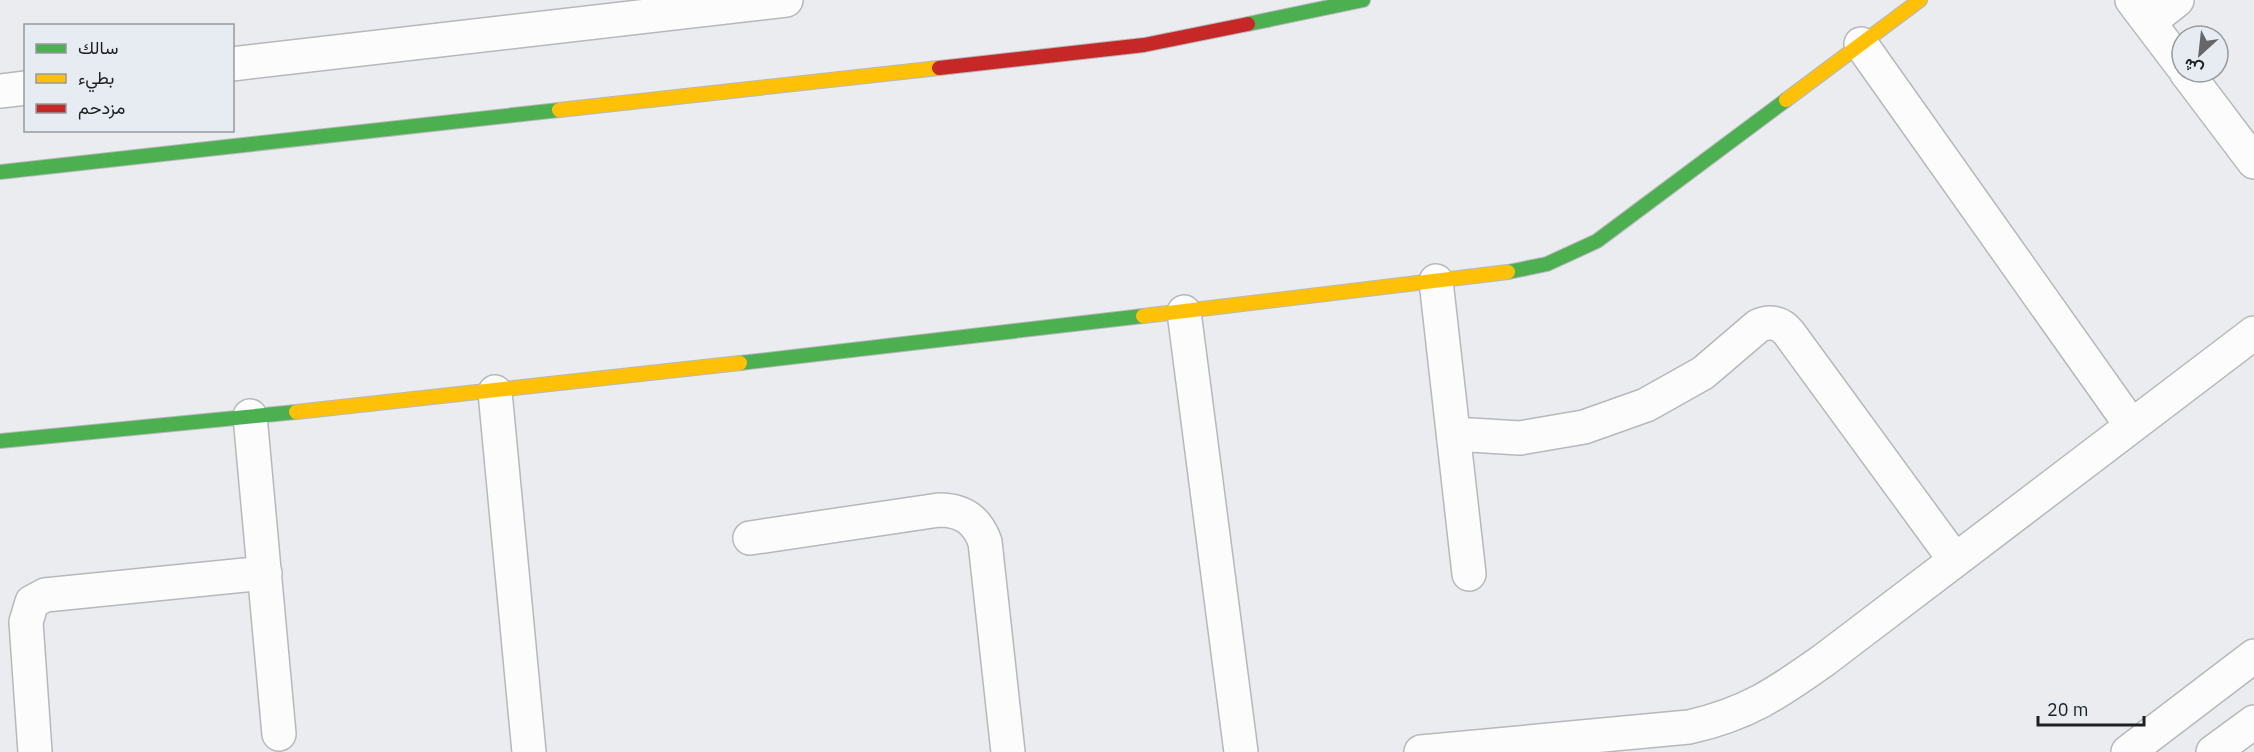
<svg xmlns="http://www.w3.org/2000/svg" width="2254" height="752" viewBox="0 0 2254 752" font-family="'IBM Plex Sans',Vazirmatn,sans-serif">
  <rect width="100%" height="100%" fill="#eaecef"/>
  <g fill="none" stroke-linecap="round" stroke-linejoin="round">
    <g stroke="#b6b8ba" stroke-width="36">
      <path id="street" d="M2132 0 2182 66
        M2149 22 2177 0
        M1861 44 2131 425
        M232 64 786 0
        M2186 72 2254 162
        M0 91 26 88
        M1436 281 1469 574
        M1184 312 1241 752
        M495 392 529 752
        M250 416 279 734
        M1454 434 1520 438 1584 427 1646 405 1703 373 1758 326C1770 320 1781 323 1789 333L1955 560
        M750 538 939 510C963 510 977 520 985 542L1008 752
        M35 752 26 622 32 602 45 595 265 573
        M1421 752 1689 727C1747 714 1776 694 1824 660L2254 333
        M2128 752 2254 656
        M2213 752 2254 722"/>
    </g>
    <g stroke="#b6b8ba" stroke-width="16">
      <path id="fast" d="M1248 24 1363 0
        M0 172 559 110
        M1508 272 1547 264 1597 241 1786 100
        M740 363 1143 316
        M0 441 296 412"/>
    </g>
    <g stroke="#b6b8ba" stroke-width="16">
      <path id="slow" d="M1786 100 1920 0
        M559 110 939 68
        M1143 316 1508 272
        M296 412 740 363"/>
    </g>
    <g stroke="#b6b8ba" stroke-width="16">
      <path id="jam" d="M939 68 1144 45 1248 24"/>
    </g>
    <use href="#street" stroke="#fcfcfd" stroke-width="33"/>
    <use href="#fast" stroke="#4caf50" stroke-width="14"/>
    <use href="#slow" stroke="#ffc107" stroke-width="14"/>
    <use href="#jam" stroke="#c62828" stroke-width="14"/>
  </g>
  <rect x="24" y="24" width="210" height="108" fill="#e7ebf2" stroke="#979a9f" stroke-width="1.5"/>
  <rect x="36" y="44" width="30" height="9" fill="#4caf50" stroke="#979a9f" stroke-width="1.5"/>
  <text x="78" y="54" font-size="18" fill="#1e2022">سالك</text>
  <rect x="36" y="74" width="30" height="9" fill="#ffc107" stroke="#979a9f" stroke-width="1.5"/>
  <text x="78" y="84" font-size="18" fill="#1e2022">بطيء</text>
  <rect x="36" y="104" width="30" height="9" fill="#c62828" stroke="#979a9f" stroke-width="1.5"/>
  <text x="78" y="114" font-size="18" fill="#1e2022">مزدحم</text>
  <g transform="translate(2200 54) rotate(207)"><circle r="28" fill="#e7ebf2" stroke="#979a9f" stroke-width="1.5"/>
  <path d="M0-4.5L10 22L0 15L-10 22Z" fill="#65676a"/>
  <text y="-9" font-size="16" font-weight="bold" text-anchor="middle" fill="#1e2022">ش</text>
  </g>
  <path d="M2038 716v9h106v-9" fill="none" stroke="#1e2022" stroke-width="3"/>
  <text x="2047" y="716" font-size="18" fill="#1e2022" stroke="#e7ebf2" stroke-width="4.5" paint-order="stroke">20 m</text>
</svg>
